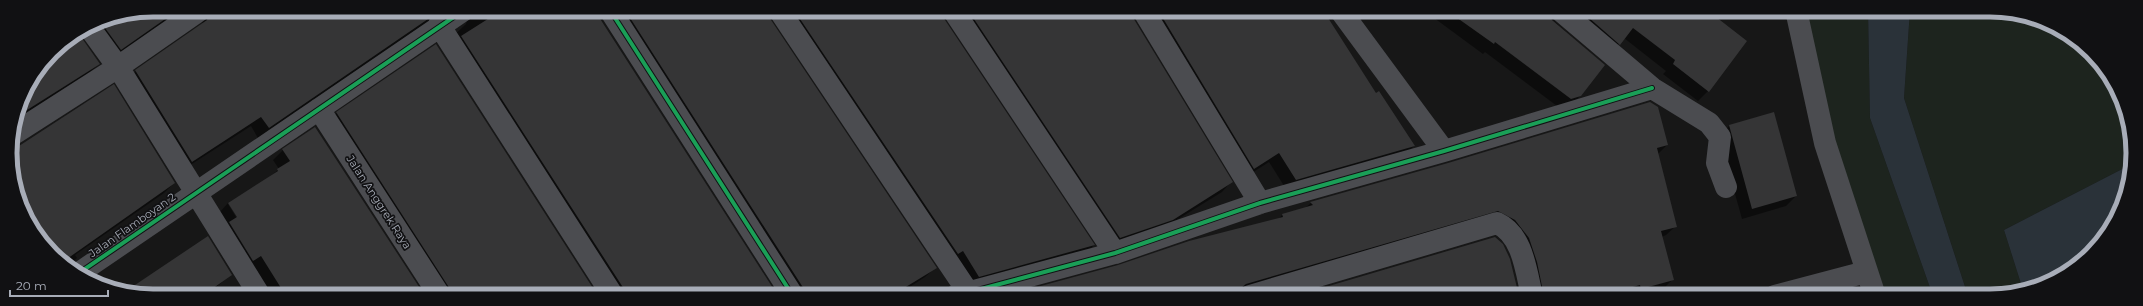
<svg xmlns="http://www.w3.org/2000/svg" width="2143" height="306" viewBox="0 0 2143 306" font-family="Montserrat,sans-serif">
  <rect width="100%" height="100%" fill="#171717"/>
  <path fill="#1d241e" d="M1796 10H1868L1870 118 1933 296H1875Z
    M1910 10H2000L2053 25 2098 59 2125 107 2132 164 2004 230 2023 290 2000 296H1968L1904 98Z"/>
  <path fill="#2a3239" d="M1868 10H1910L1904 98 1968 296H1933L1870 118Z
    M2132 164 2118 216 2091 254 2045 285 2023 290 2004 230Z"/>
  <path fill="#0007" fill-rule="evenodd" d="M153 10H181L111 59 87 28 98 21Z
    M197 10H445L258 138 251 126 181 171 126 81 136 71 202 25 203 19Z
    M461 10H596L599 17 777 296H611L448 41 466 24 467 20Z
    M607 10H766L768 17 935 268 925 277 896 296H791Z
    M776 10H940L942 17 1094 245 1084 255 969 286Z
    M950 10H1130L1131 17 1231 182 1222 192 1162 229 1110 247Z
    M1140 10H1322L1376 94 1414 146 1404 156 1286 189 1269 162 1244 178Z
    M1426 10H1547V15L1604 65 1580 96 1570 106 1561 109 1485 52 1483 54 1426 12Z
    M1556 10H1710L1708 91 1698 101 1663 74 1666 71 1624 38 1609 54Z
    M78 35 99 64 89 73 16 120 21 98 52 52Z
    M436 45 597 296H438L327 123 337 113Z
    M1729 126 1796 196 1786 206 1742 219 1719 136Z
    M1667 145 1658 154 1676 226 1666 235 1662 237 1672 280 1663 289 1639 296H1632L1631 294 1623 296H1534L1528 271 1484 220 1239 292 1119 266 1278 220 1282 215 1305 208 1311 203Z
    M11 148H12L174 183 164 193 75 255 77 258 69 265 46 247 18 199Z
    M283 150 424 296H270L219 213 228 203 270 177 279 169 273 160ZM228 204H230L241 221 239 222Z
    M208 238 231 275 205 296H143L126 291Z"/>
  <path fill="#353536" d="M153 10H178L121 50 100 21Z
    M212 10H422L428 19 269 128 261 117 192 162 135 70 207 20Z
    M502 10H598L599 17 778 296H625L624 289 461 36Z
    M625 10H767L769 17 937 268 891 296H805L804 289Z
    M794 10H941L943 17 1095 245 979 277 963 251 958 254Z
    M968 10H1131L1132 16 1233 182 1173 220 1120 238Z
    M1158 10H1323L1376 93 1379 91 1415 146 1296 180 1279 153 1254 169Z
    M1446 10H1548L1552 20 1605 65 1581 96 1571 99 1495 42 1494 44Z
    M1580 10H1707L1747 41 1709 92 1673 64 1675 60 1633 28 1620 45Z
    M79 34 100 64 16 117 21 98 52 52Z
    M436 44 598 296H452L450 289 336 112Z
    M114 84 175 183 64 261 46 247 18 199 11 147 19 146Z
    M1650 102 1658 107 1668 145 1657 148 1677 227 1661 231 1674 280 1641 289 1640 285 1600 296H1544L1537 262 1529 238 1515 220 1498 211 1246 284 1241 288 1238 296H1004L1118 265 1189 241 1283 217 1282 214 1313 205 1310 202 1448 163Z
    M1774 112 1797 196 1752 209 1729 125Z
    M315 127 425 296H286L261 256 253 261 229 222 237 217 228 203 278 171 277 169 290 161 282 149Z
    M208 236 232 275 202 296H143L126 291Z
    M1495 237 1503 244 1510 259 1519 296H1295Z"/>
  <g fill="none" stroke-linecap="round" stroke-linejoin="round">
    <path stroke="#4b4c50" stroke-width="22" d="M610 10 793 296
      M779 10 968 292
      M953 10 1115 253
      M1143 10 1260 203
      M1340 10 1444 151
      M1560 10 1652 88 1709 123 1720 137 1717 163 1726 187
      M1796 10 1825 143 1875 296
      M439 25 613 296
      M89 27 118 67 260 296
      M319 109 440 296
      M12 135 118 67 200 10
      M79 273 464 10
      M955 296 1115 253 1260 203 1444 151 1652 88
      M1250 296 1497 223C1523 235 1526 271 1532 296
      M1775 296 1866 272"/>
    <g stroke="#111113" stroke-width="6">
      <path id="cycleway" d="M610 10 793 296
        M79 273 464 10
        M955 296 1115 253 1260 203 1444 151 1652 88"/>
    </g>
    <use href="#cycleway" stroke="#1a9f57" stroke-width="4"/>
  </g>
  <g text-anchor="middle" stroke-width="3.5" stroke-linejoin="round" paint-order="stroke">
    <g font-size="11" fill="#a8adb8" stroke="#111113">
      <text transform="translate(379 202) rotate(57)" y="4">Jalan Anggrek Raya</text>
      <text transform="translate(132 225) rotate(-35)" y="4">Jalan Flamboyan 2</text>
    </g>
  </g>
  <path d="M0 0H2143V306H0ZM153 17H1990A136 136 0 0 1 2126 153V153A136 136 0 0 1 1990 289H153A136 136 0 0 1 17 153V153A136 136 0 0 1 153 17Z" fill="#111113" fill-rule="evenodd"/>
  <path fill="none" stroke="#a8adb8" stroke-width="5" d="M153 17H1990A136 136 0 0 1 2126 153V153A136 136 0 0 1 1990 289H153A136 136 0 0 1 17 153V153A136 136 0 0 1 153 17Z"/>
  <path d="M10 290v6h98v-6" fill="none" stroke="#a8adb8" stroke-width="2"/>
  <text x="16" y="290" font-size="12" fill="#a8adb8" stroke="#111113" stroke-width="3" paint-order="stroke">20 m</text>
</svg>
